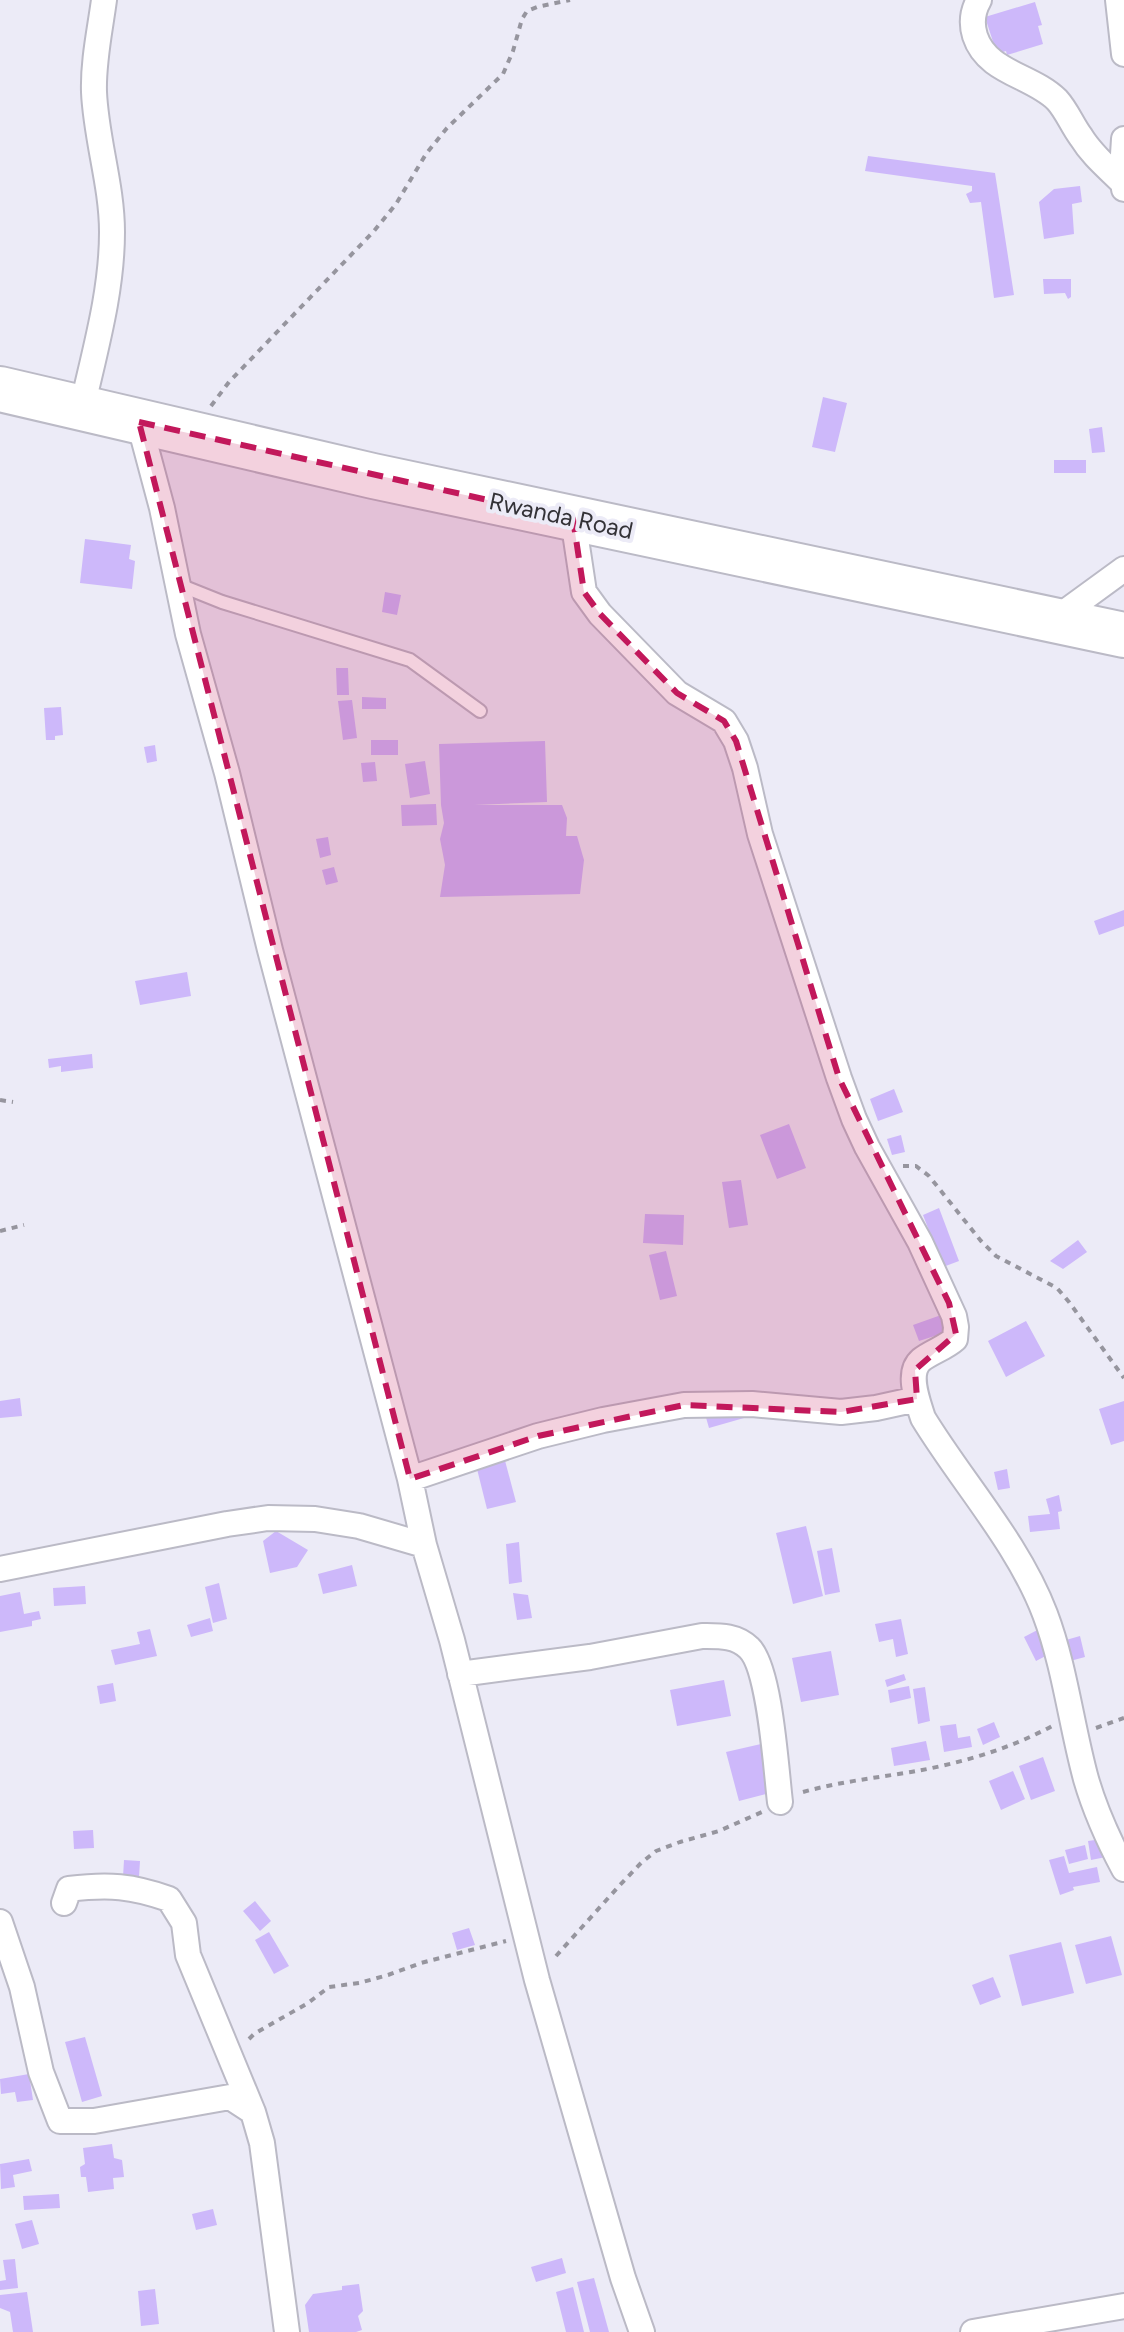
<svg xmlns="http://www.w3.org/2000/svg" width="1124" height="2332" viewBox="0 0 1124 2332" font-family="Figtree,sans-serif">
  <rect width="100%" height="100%" fill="#ecebf7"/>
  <path fill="#cdb8fa" d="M1035 2 1042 25 1038 26 1043 44 1007 55 1006 51 997 54 985 17Z
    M868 156 995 173 1014 295 994 298 981 202 970 203 966 194 972 191V186L865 171Z
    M1080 186 1082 202 1072 204 1074 234 1044 239 1039 202 1054 189Z
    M1043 279H1071V297L1068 299 1065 293 1044 294Z
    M823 397 847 403 835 452 812 447Z
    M1102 427 1105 452 1092 453 1089 429Z
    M1054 460H1086V473H1054Z
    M85 539 131 545 129 559 135 561 132 589 80 583Z
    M385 592 401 595 397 615 382 612Z
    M336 668H348L349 695H337Z
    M362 697 386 698V709H362Z
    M352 700 357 738 343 740 338 701Z
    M61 707 63 735 55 736V740H46L44 708Z
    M371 740H398V755H371Z
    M545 741 547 802 474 805H562L567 818 566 836H577L584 860 580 894 440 897 445 865 440 839 444 823 441 805 439 744Z
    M155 745 157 761 147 763 144 747Z
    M425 761 430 794 410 798 405 764Z
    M375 762 377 781 363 782 361 763Z
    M436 804 437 825 402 826 401 805Z
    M328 837 331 855 320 858 316 839Z
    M334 867 338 882 326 885 322 870Z
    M1124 910V926L1099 935 1094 921Z
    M187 972 191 996 140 1005 135 981Z
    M92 1054 93 1068 61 1072V1066L49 1068 48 1059Z
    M894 1089 903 1112 878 1121 870 1099Z
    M789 1124 806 1168 777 1179 760 1135Z
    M901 1135 905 1152 892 1155 887 1139Z
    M741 1180 748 1225 729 1228 722 1182Z
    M939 1208 959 1261 943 1267 923 1215Z
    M645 1214 684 1215 683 1245 643 1243Z
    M1078 1240 1087 1252 1063 1269 1050 1261Z
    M666 1251 677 1296 660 1300 649 1255Z
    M944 1314 950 1331 919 1341 913 1325Z
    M1026 1321 1045 1356 1006 1377 988 1341Z
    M20 1398 22 1416 0 1418V1401Z
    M1124 1401V1441L1111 1445 1099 1409Z
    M703 1407 751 1416 709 1428Z
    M503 1453 516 1502 487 1509 475 1461Z
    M1007 1469 1010 1488 998 1490 994 1472Z
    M1059 1495 1062 1511 1058 1512 1060 1529 1030 1532 1028 1516 1050 1514 1046 1499Z
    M806 1526 823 1596 793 1604 776 1533Z
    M276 1531 308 1550 297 1567 270 1573 263 1541Z
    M519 1542 522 1582 509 1584 506 1544Z
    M832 1548 840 1592 825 1595 817 1551Z
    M352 1565 357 1586 323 1594 318 1574Z
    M219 1583 227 1619 213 1623 205 1587Z
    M85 1586 86 1604 54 1606 53 1588Z
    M20 1592 24 1614 39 1611 41 1619 32 1621V1626L0 1632V1596Z
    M513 1593 528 1595 532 1618 517 1620Z
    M210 1618 213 1631 191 1637 187 1625Z
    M901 1619 908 1654 896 1657 893 1639 879 1642 875 1624Z
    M1047 1625 1059 1649 1036 1661 1024 1637Z
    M150 1629 157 1656 115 1665 111 1650 140 1644 137 1632Z
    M1080 1636 1085 1657 1070 1661 1066 1640Z
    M831 1651 839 1695 801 1702 792 1658Z
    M904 1674 906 1680 887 1687 885 1680Z
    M724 1680 731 1716 677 1726 670 1690Z
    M113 1683 116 1701 100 1704 97 1686Z
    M909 1686 911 1698 890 1703 888 1690Z
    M925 1687 930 1721 918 1724 913 1689Z
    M994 1722 1000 1737 983 1745 977 1729Z
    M956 1724 958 1738 970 1736 972 1747 944 1752 940 1726Z
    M926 1741 930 1760 894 1766 891 1748Z
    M761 1744 774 1792 739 1801 726 1752Z
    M1043 1757 1055 1791 1031 1800 1019 1766Z
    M1013 1771 1025 1799 1001 1810 989 1781Z
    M93 1830 94 1848 74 1849 73 1831Z
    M1102 1839 1106 1857 1091 1860 1088 1841Z
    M1085 1845 1088 1859 1069 1864 1065 1850Z
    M1064 1856 1069 1873 1097 1867 1100 1882 1073 1887 1074 1890 1060 1895 1049 1860Z
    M124 1860 140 1861 139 1877H123Z
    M255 1901 271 1921 260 1931 243 1911Z
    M469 1928 475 1945 457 1950 452 1933Z
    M269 1932 289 1966 274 1974 255 1940Z
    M1111 1936 1122 1975 1086 1984 1075 1945Z
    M1061 1942 1074 1993 1022 2006 1009 1955Z
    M993 1977 1001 1997 980 2005 972 1985Z
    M85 2037 102 2096 82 2102 65 2042Z
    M29 2074 33 2100 17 2102 15 2092 1 2094 0 2079Z
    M112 2144 114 2158 122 2160 124 2177 113 2178 114 2189 88 2192 86 2177H81L80 2167 85 2164 83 2148Z
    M29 2159 32 2171 13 2175 15 2187 1 2189 0 2164Z
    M59 2194 60 2208 24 2210 23 2196Z
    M213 2209 217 2225 196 2230 192 2214Z
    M32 2220 39 2244 22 2249 15 2224Z
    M562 2258 566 2273 536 2282 531 2267Z
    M15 2259 18 2288 0 2290V2281L6 2280 3 2260Z
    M594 2278 609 2332H590L577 2282Z
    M359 2284 363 2311 358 2316 362 2330 356 2332H309L305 2305 313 2294 342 2290V2286Z
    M573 2287 584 2332H566L556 2292Z
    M155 2289 159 2324 141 2326 138 2291Z
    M27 2292 33 2332H13L10 2312 0 2308V2295Z"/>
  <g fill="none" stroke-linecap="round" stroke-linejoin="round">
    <g stroke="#bbbac6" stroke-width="16">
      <path id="lane" d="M177 584 222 602 410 660 480 711"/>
    </g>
    <g stroke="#bbbac6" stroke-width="28">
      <path id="street" d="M979 0C972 12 971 23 975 36 987 73 1032 75 1057 100 1067 111 1072 125 1081 137 1092 155 1108 168 1123 183
        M1118 0 1124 54
        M1124 139 1122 170 1124 189
        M82 408C95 350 112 292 112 232 112 185 96 139 94 92 93 61 100 30 104 0
        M139 422 162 508 188 634 227 773 270 950 410 1479 424 1545 452 1640 537 1980 623 2278 642 2332
        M573 519 584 592 600 614 677 693 724 721 736 741 745 768 760 834 839 1078 854 1119 867 1147 920 1242 954 1316 956 1327 955 1339C945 1348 931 1352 921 1360 906 1373 918 1402 923 1418 962 1482 1018 1543 1045 1614 1065 1667 1071 1724 1086 1779 1095 1810 1109 1841 1124 1869
        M1054 620 1124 569
        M410 1479 538 1436 603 1420 684 1405 752 1404 841 1412 876 1408 917 1399
        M0 1569 227 1524 268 1518 315 1519 359 1526 424 1545
        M460 1674 590 1657 702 1636C719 1636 736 1635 749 1648 770 1668 776 1769 780 1802
        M64 1903 69 1889C109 1884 132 1886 169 1899L184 1923 188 1955 253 2112
        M0 1922 22 1987 41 2072 60 2121H94L230 2097 253 2112 262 2143 287 2332
        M973 2332 1124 2306"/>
    </g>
    <g stroke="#bbbac6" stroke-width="48">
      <path id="highway" d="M0 389 373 476 1124 635"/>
    </g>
    <path stroke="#96959e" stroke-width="4" stroke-dasharray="6 6" stroke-linecap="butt" d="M211 406 229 382 374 231 396 204 426 154 447 128 503 74 513 51 522 19 527 11 537 7 570 0
      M0 1100 13 1102
      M903 1166H916L929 1176 981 1241 996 1256 1057 1288 1069 1302 1124 1378
      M0 1231 24 1225
      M1096 1728 1124 1718
      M803 1792C839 1782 874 1778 911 1772 958 1764 1010 1749 1052 1726
      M556 1956 619 1886 641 1863 656 1851 680 1842 719 1831 762 1812
      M249 2039 254 2034 308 2003 329 1987 359 1983 388 1975 421 1963 506 1941"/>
    <use href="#lane" stroke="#fff" stroke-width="12"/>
    <use href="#street" stroke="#fff" stroke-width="24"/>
    <use href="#highway" stroke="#fff" stroke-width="44"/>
  </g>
  <path fill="#c2185b" fill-opacity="0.2" stroke="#c2185b" stroke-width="6" stroke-dasharray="16 10" stroke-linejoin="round" d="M139 422 573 519 584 592 600 614 677 693 724 721 736 741 839 1078 949 1303 956 1334 915 1370 917 1399 841 1412 684 1405 538 1436 410 1479Z"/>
  <g text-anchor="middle" stroke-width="8" stroke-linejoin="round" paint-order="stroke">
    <g font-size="24" fill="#333237" stroke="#ecebf7">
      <text transform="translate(561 516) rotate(12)" y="8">Rwanda Road</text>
    </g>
  </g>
</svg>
